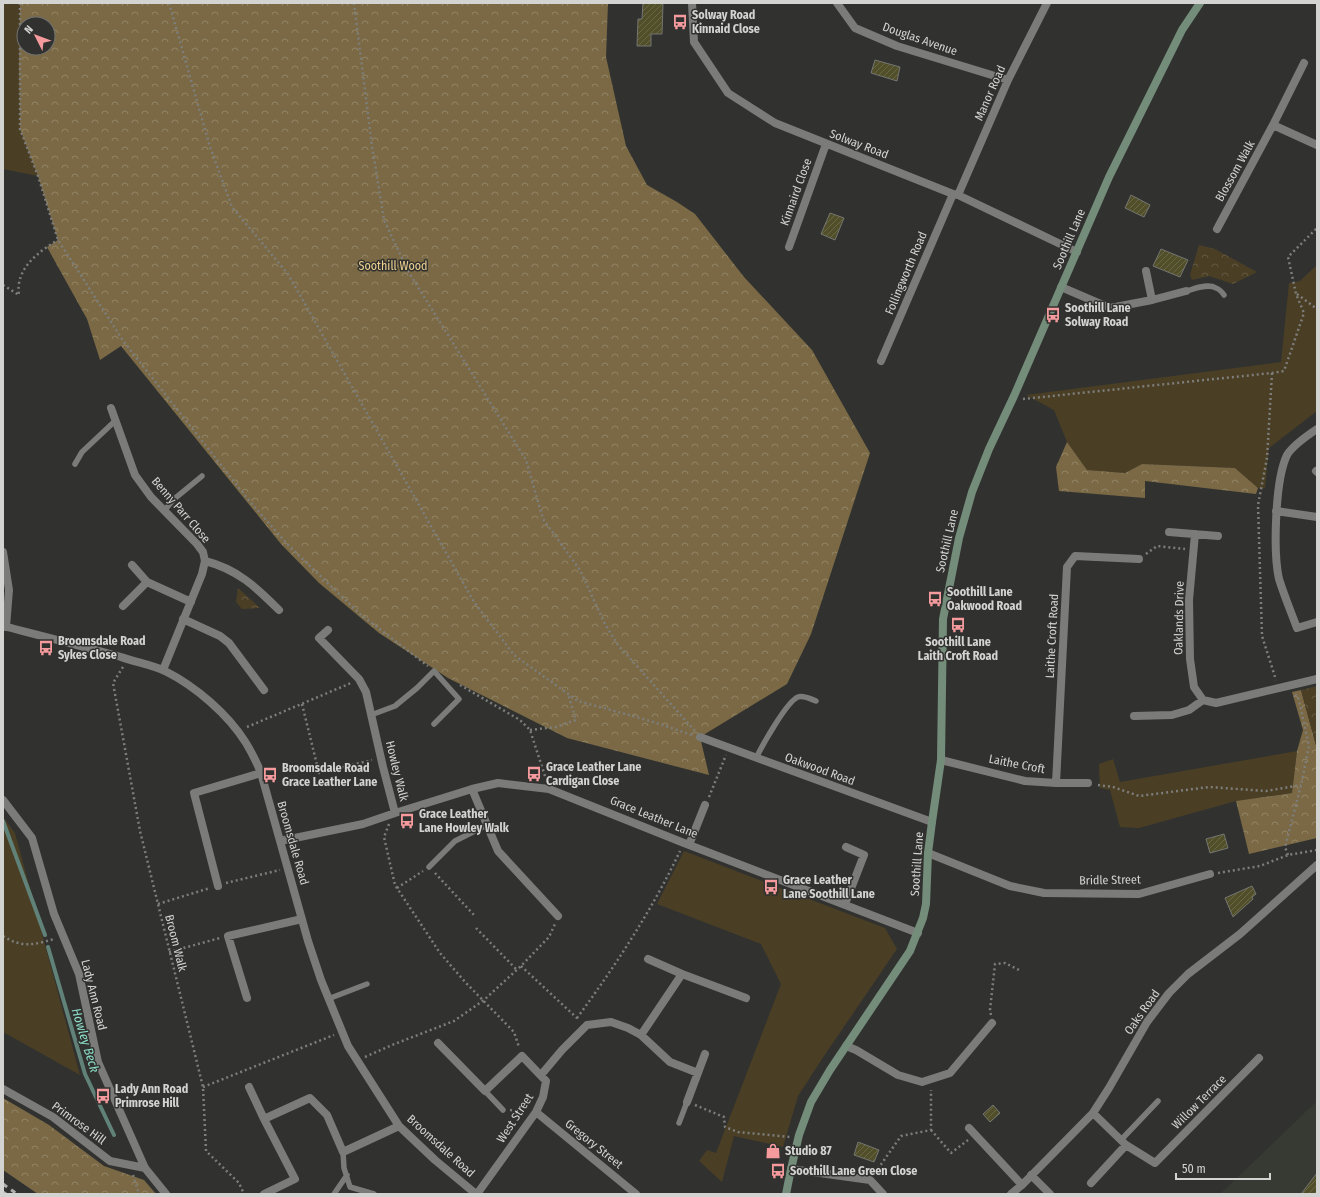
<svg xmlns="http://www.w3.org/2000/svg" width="1320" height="1197" viewBox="0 0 1320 1197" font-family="'Fira Sans Condensed',sans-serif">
  <defs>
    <pattern id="forest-crowns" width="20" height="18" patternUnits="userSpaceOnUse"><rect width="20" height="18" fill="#7a6944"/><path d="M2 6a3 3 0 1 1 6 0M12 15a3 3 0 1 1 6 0" fill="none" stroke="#928467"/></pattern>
    <pattern id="park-crowns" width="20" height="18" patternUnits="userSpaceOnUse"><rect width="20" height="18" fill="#4a3e24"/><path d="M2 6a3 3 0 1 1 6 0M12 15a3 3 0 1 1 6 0" fill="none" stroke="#635943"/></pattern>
    <pattern id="building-hatch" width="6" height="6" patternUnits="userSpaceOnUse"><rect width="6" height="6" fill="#504f29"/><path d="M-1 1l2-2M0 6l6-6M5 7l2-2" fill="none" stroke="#686747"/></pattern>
  </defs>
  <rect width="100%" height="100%" fill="#313230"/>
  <path fill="#363a32" d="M1317 1101V1194H1220Z"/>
  <path fill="#4a3e24" d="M3 3H20L19 66 20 129 38 176 3 169Z
    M1317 265V411L1269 448 1265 488H1258L1235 468 1142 464 1125 473 1087 470 1067 442 1054 410 1026 395 1281 362 1289 283 1300 281Z
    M1297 751 1292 793 1236 801 1139 828 1120 827 1110 790 1100 788 1099 764 1113 759 1120 782Z
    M3 817 15 833 80 1075 3 1032Z
    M684 851 885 928 897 949 822 1059 798 1096 783 1147 734 1136 722 1182 699 1161 707 1150 716 1153 781 984 761 944 657 904Z"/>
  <path fill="url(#forest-crowns)" fill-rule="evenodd" d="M20 3H608L606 57 626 146 647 185 677 202 695 214 744 277 812 350 870 453 811 634 787 684 700 737 709 775 567 738 448 678 379 633 319 583 281 544 121 346 100 360 87 319 47 247 58 240 38 176 20 129 19 66ZM24 24H48V48H24Z
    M1067 442 1087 470 1125 473 1142 464 1235 468 1258 488 1256 494 1145 481V498L1059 491 1056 467Z
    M1301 690 1317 749V838L1249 854 1236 801 1292 793 1297 751 1303 730 1292 692Z
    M3 1098 49 1125 104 1166 144 1180 156 1194H38L3 1170Z"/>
  <path fill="url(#park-crowns)" d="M1199 245 1215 249 1257 272 1233 284 1209 276 1192 280 1190 275Z
    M238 588 260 608 242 609 236 602Z
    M1317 686V749L1301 690Z"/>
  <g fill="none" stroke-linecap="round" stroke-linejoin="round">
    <path stroke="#608278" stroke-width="4" d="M3 821 45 935
      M48 947 85 1074 114 1135"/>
  </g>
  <path fill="url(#building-hatch)" stroke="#757572" d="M643 3H663L662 34H651V46H637L638 19H642Z
    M875 60 900 67 897 81 871 73Z
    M1131 195 1150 205 1144 217 1125 208Z
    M830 213 844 218 835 240 821 234Z
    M1161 249 1188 260 1180 277 1153 266Z
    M1224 834 1228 848 1210 853 1206 839Z
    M1252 886 1256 894 1252 897 1253 899 1233 917 1225 898Z
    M993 1105 1000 1113 990 1122 983 1114Z
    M858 1142 879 1150 874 1162 854 1155Z
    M1317 1173V1194H1301Z"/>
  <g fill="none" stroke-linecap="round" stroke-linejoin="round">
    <path stroke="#7d7e7c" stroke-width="2.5" stroke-dasharray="2 3" stroke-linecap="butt" d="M20 3V129L38 176 58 240 124 342 251 503 289 546 360 614 428 666
      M169 3 210 147 232 207 288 274 474 602 514 655 578 701 647 720 692 735
      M354 3 372 146 384 220 408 271 526 460 543 519 580 570 605 624 618 645 695 731
      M3 285 19 295C15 269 38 252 58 240
      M1297 294 1317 309
      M1272 373 1267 458 1258 505 1262 636 1276 680
      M1023 399 1272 373 1284 371 1304 313 1296 294 1288 257 1317 228
      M1146 554 1157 546 1185 549
      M123 667 113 683 140 831 203 1087 206 1151 239 1183 244 1194
      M460 685 520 720 530 730 546 779
      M302 704 319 773 372 760
      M247 727 351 683
      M530 730 556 727 576 720 568 694
      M1098 785 1113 787 1139 796 1209 787 1266 791 1301 785
      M709 797 726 755
      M389 824 384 837 395 885 440 953 466 983 514 1032 519 1047
      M1288 855 1285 847 1301 785 1309 746 1298 696 1295 695
      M435 873 474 915
      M1218 873 1260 866 1288 855 1317 850
      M226 883 280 870
      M397 888 423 871
      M158 904 210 888
      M476 928 517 970
      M3 936C22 948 33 945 54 939
      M169 952 220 938
      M521 966 578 1019
      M991 1015 990 1010 995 964 1005 963 1019 970
      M577 1018C616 965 652 910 680 851
      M365 1057 392 1045 454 1021 484 1000 521 966 549 937 555 924
      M203 1087 334 1035
      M695 1105 724 1117 725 1127 738 1132 790 1137
      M510 1110 525 1111
      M931 1130 951 1153 968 1140
      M875 1173 901 1136 931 1130V1090
      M133 1175 139 1194"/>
    <path stroke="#7b7c79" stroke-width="5.5" d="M1186 291C1194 289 1208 283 1216 288 1219 289 1222 292 1224 295
      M75 464 82 452 115 421
      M164 511 174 499 202 476
      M371 715 395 706 417 688 434 671 459 699 434 724
      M756 758C762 746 787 701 798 697 803 695 811 699 816 701
      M429 867 455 841 487 825
      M328 999 367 984
      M485 1091 503 1110
      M679 1123 687 1102
      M1121 1140 1158 1101
      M343 1152 344 1168 350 1187 374 1194
      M334 1194 347 1175"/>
    <path stroke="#7b7c79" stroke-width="8" d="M692 3 694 42 728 93 775 123 953 194 958 195 1077 252
      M837 3 855 28 897 46 1008 80
      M1304 63 1273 125 1317 145
      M958 195 1008 80 1047 3
      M1217 229 1273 125
      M789 247 826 144
      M1146 271 1152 300
      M1061 287 1110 308 1152 300 1186 291
      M881 361 953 194
      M111 408 135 475 151 497 197 544 203 552 205 561C237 569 256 587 279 610
      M1317 429C1308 435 1293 445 1287 455 1275 480 1273 552 1279 579 1284 595 1291 612 1297 628L1317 622
      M1316 471 1317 472
      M1276 511 1317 517
      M1169 532 1218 536
      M1195 534 1189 600 1190 659 1194 687 1203 700 1216 703 1317 679
      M3 552 9 590 6 627
      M132 565 147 582
      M123 606 147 582 191 602
      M183 619 220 636 229 643 264 690
      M3 626C42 636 82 646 121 657 135 662 152 665 165 671 195 686 228 714 246 743 252 753 257 763 261 773L308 941 321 980 348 1046 399 1126 435 1160 476 1194
      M328 630 319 638 359 679 366 692 383 767 395 813
      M163 670 202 574 205 561
      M1134 716 1172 715 1189 710 1203 700
      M700 737 932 822
      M941 760 1025 781 1056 783H1088
      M1056 783 1067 567 1075 556 1139 559
      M472 789 498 851 558 916
      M3 800 32 838 54 914 79 974 98 1062 145 1168 166 1194
      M280 841 363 824 395 813 472 789 498 783 549 789 684 843 918 933
      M689 845 705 805
      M928 853 1010 886 1044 893 1139 894 1210 874
      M218 886 194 793 261 773
      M845 904 864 855 846 847
      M648 959 682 974
      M247 998 228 936 302 919
      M641 1035 682 974 746 998
      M438 1043 485 1091 522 1056 546 1081 543 1097 536 1112 477 1194
      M846 1046 856 1050 898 1075 922 1082 950 1073 992 1023
      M541 1075 562 1050 587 1025 611 1022 628 1028 641 1035 670 1062 698 1073
      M249 1087 264 1119
      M3 1089 53 1117 110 1161 145 1168
      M687 1102 705 1054
      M536 1112 636 1194
      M1093 1113 1126 1145 1155 1163 1259 1058
      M969 1128 1022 1185
      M791 1169 870 1180 883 1194
      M1031 1175 1050 1194
      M1091 1183 1126 1145
      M264 1194 295 1179 264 1119 310 1098 327 1115 343 1152 399 1126
      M1011 1194 1022 1185 1093 1113 1109 1088 1147 1022 1169 993 1188 974 1240 934 1317 865"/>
    <path stroke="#748c7a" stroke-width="8" d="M786 1194 791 1169 799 1135 811 1102 830 1070 910 951 923 918 926 904 928 853 932 822 941 760 943 619 959 538 972 492 989 449 1014 396 1109 177 1182 30 1200 3"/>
    <path stroke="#afb0ae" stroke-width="3" stroke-dasharray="5 5" stroke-linecap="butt" d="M3 1184 17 1194
      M3 1192 6 1194"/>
  </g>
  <defs>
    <g id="bus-bare" transform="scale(1.2)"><path d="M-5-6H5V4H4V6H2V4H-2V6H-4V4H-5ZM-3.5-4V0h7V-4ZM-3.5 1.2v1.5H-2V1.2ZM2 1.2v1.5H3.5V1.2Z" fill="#f59b9d" stroke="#313230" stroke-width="2.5" paint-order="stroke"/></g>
    <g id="shop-bare" transform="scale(1.2)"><path d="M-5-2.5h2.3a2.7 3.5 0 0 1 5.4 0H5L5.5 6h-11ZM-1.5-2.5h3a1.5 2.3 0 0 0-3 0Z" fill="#f59b9d" stroke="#313230" stroke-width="2.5" paint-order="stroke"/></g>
  </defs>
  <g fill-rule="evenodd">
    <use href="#bus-bare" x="680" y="22"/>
    <use href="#bus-bare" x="1053" y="315"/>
    <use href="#bus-bare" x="935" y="599"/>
    <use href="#bus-bare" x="958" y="625"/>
    <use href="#bus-bare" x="46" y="648"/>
    <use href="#bus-bare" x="534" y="774"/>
    <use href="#bus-bare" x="270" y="775"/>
    <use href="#bus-bare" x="407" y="821"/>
    <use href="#bus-bare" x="771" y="887"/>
    <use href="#bus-bare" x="103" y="1096"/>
    <use href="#shop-bare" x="773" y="1151"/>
    <use href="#bus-bare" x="778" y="1171"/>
  </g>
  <g text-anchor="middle" stroke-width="3" stroke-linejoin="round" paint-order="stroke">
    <g font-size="12" font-weight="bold" fill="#d3d4d2" stroke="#313230" text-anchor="start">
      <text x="692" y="19">Solway Road<tspan x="692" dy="14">Kinnaid Close</tspan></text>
      <text x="1065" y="312">Soothill Lane<tspan x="1065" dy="14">Solway Road</tspan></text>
      <text x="947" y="596">Soothill Lane<tspan x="947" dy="14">Oakwood Road</tspan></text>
      <text x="58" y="645">Broomsdale Road<tspan x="58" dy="14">Sykes Close</tspan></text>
      <text x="958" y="646" text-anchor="middle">Soothill Lane<tspan x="958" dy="14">Laith Croft Road</tspan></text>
      <text x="546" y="771">Grace Leather Lane<tspan x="546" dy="14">Cardigan Close</tspan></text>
      <text x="282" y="772">Broomsdale Road<tspan x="282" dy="14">Grace Leather Lane</tspan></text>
      <text x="419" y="818">Grace Leather<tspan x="419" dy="14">Lane Howley Walk</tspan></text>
      <text x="783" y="884">Grace Leather<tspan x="783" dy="14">Lane Soothill Lane</tspan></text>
      <text x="115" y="1093">Lady Ann Road<tspan x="115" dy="14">Primrose Hill</tspan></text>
      <text x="785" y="1155">Studio 87</text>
      <text x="790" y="1175">Soothill Lane Green Close</text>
    </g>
    <g font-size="12" fill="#d3d4d2" stroke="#313230">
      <text transform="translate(920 39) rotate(19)" y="4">Douglas Avenue</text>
      <text transform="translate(990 93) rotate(-66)" y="4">Manor Road</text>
      <text transform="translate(859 144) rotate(21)" y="4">Solway Road</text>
      <text transform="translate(1235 171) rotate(-61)" y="4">Blossom Walk</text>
      <text transform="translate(796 192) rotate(-70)" y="4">Kinnaird Close</text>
      <text transform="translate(1069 239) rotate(-67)" y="4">Soothill Lane</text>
      <text transform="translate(906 273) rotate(-67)" y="4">Follingworth Road</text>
      <text transform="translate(181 510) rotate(49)" y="4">Benny Parr Close</text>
      <text transform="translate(947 541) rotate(-77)" y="4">Soothill Lane</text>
      <text transform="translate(1179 618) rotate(-89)" y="4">Oaklands Drive</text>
      <text transform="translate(1052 636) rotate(-87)" y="4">Laithe Croft Road</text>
      <text transform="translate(1017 764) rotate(11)" y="4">Laithe Croft</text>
      <text transform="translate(820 769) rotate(20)" y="4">Oakwood Road</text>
      <text transform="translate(397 771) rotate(76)" y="4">Howley Walk</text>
      <text transform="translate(654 817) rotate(22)" y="4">Grace Leather Lane</text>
      <text transform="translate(293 843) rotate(74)" y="4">Broomsdale Road</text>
      <text transform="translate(917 864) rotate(-86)" y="4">Soothill Lane</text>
      <text transform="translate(1110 880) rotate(-1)" y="4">Bridle Street</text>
      <text transform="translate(176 943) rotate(76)" y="4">Broom Walk</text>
      <text transform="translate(94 995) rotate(76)" y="4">Lady Ann Road</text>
      <text transform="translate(1142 1012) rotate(-55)" y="4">Oaks Road</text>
      <text transform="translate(1199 1102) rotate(-45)" y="4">Willow Terrace</text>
      <text transform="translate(515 1118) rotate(-57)" y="4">West Street</text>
      <text transform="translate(79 1123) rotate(36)" y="4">Primrose Hill</text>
      <text transform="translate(594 1144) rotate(39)" y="4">Gregory Street</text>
      <text transform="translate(441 1146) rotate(42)" y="4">Broomsdale Road</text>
    </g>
    <g font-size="12" fill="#efd192" stroke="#313230">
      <text x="393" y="270">Soothill Wood</text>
    </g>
    <g font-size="13" font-style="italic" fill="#8cddc7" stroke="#313230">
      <text transform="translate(86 1040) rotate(73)" y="5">Howley Beck</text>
    </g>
  </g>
  <rect width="1320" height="1197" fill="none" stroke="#d3d4d2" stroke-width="8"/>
  <g transform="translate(36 36) rotate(312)"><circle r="19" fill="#313230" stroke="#727371"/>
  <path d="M0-3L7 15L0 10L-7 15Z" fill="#f59b9d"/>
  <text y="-6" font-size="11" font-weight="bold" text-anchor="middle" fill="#d3d4d2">N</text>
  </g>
  <path d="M1176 1173v6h94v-6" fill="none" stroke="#d3d4d2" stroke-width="2"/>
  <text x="1182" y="1173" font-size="12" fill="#d3d4d2" stroke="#313230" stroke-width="3" paint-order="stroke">50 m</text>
</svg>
